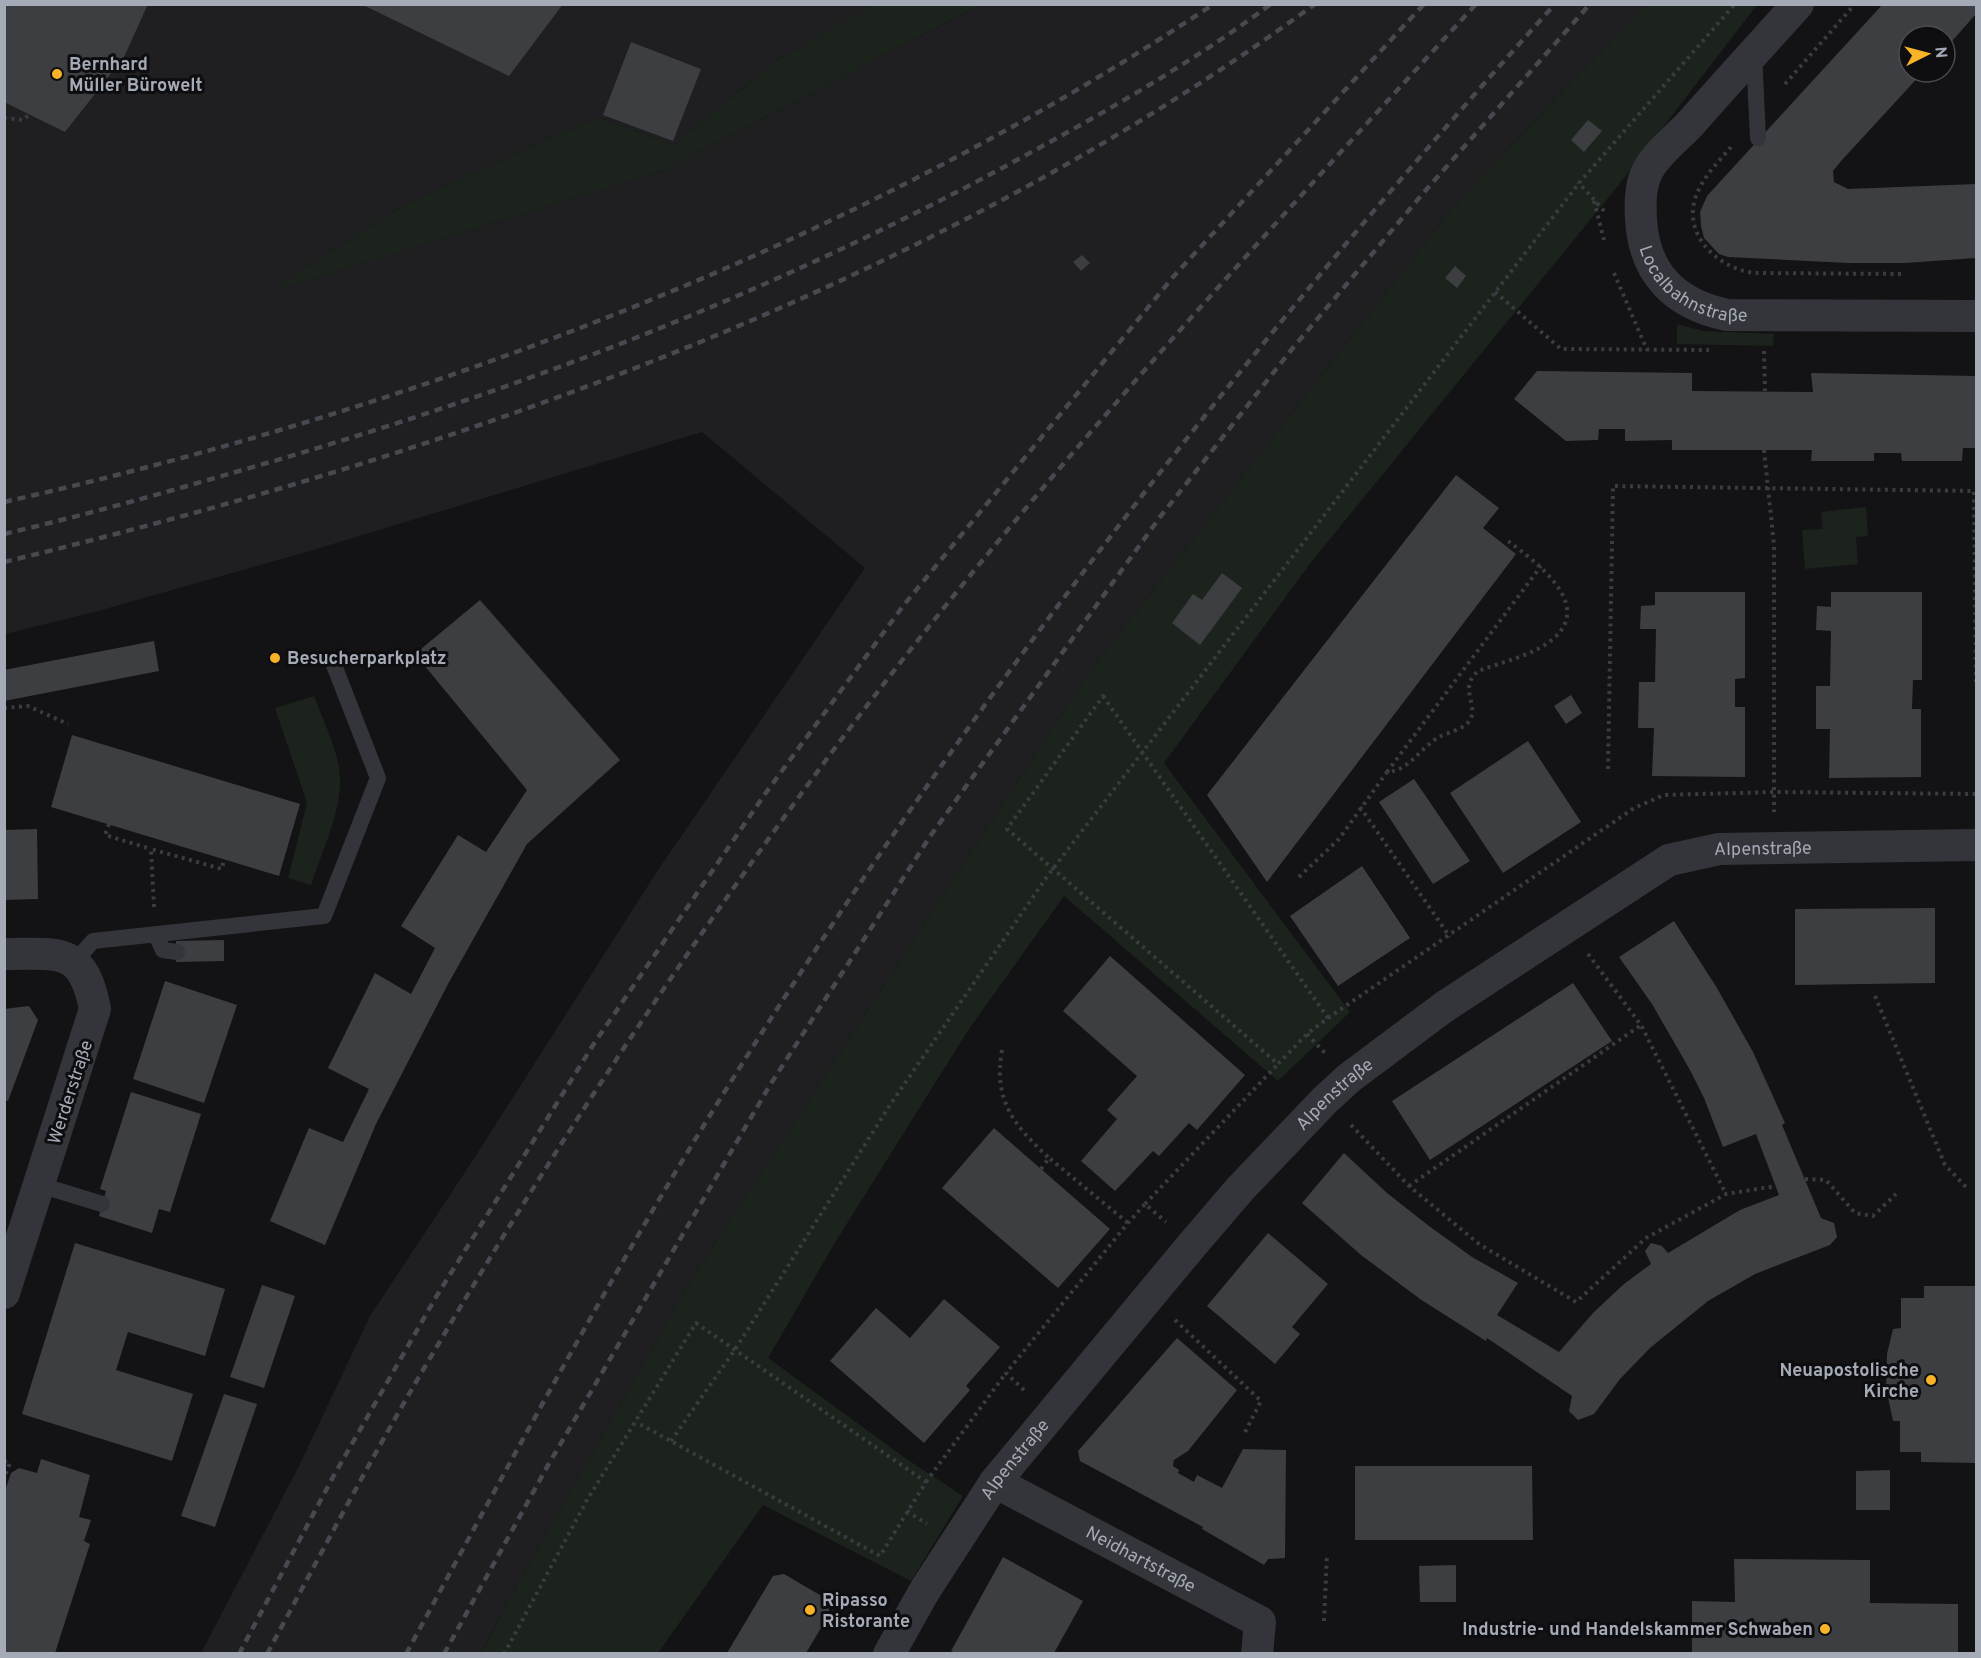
<svg xmlns="http://www.w3.org/2000/svg" width="1981" height="1658" viewBox="0 0 1981 1658" font-family="Overpass,sans-serif">
  <rect width="100%" height="100%" fill="#131315"/>
  <path fill="#1f1f22" d="M4 5H876L776 61 674 145 597 117 404 205 271 291 662 171 980 5H1645L1455 205 1091 670 693 1277 519 1582 481 1653H201L299 1466 370 1316 475 1157 656 873 865 568 702 432 313 550 98 611 5 634Z"/>
  <path fill="#1b231c" d="M876 4 980 5 662 171 269 292 404 205 597 117 674 145 776 61Z
    M1645 5H1757L1617 187 1312 561 1164 763 1350 1012 1278 1081 1064 896 969 1029 836 1241 768 1358 908 1460 963 1496 911 1581 763 1505 658 1653 481 1654 519 1582 693 1277 1091 670 1455 205Z
    M1677 324 1703 331 1774 334 1773 346 1677 344Z
    M1866 507 1868 536 1856 537 1858 564 1805 569 1802 530 1823 529 1821 512Z
    M314 696C324 723 342 757 340 786 338 819 321 854 311 885L288 878 307 803 275 708Z"/>
  <path fill="#3d3e42" d="M4 4H148L124 57 65 132 4 102Z
    M361 4H563L509 76Z
    M1883 4H1976V14L1945 49V36H1909V72H1923L1842 160 1833 171 1834 182 1848 189 1976 184V258L1905 263H1848L1728 257 1719 254 1704 238 1701 226 1700 212 1707 196Z
    M631 42 701 69 673 141 603 115Z
    M1588 120 1602 131 1584 152 1571 140Z
    M1082 255 1090 263 1081 271 1073 262Z
    M1455 266 1466 276 1457 288 1445 278Z
    M1537 371 1692 373V391L1813 392 1811 373 1976 376V448H1963L1962 461H1902L1901 453H1874V461H1811L1812 450H1672V440L1625 441V429H1599L1598 440 1566 441 1514 399Z
    M1456 475 1499 508 1483 528 1516 554 1267 882 1207 795Z
    M1222 573 1242 588 1200 645 1172 623 1193 594 1202 600Z
    M1655 592H1745V678L1735 679V707H1745V777L1652 776 1654 728H1638L1639 682H1655L1656 629H1640L1641 606 1655 605Z
    M1831 592H1922V680H1913L1912 709H1921V777L1829 778 1830 729H1816V686H1830L1831 631 1816 630 1817 606 1831 607Z
    M480 600 620 760 527 844 448 984 376 1124 325 1245 270 1221 309 1128 343 1142 369 1089 328 1068 375 973 411 994 435 948 401 926 458 835 486 852 527 790 415 654Z
    M154 641 159 671 4 701V670Z
    M1571 695 1582 713 1566 724 1554 706Z
    M72 735 300 804 279 876 51 807Z
    M1528 741 1581 822 1503 873 1450 793Z
    M1414 779 1470 861 1433 884 1379 802Z
    M37 829 38 899 4 900V830Z
    M1362 866 1410 938 1338 986 1290 916Z
    M1935 908V983L1795 985V909Z
    M1674 921 1717 988 1753 1052 1785 1123 1782 1125 1821 1218 1834 1223 1837 1237 1830 1245 1755 1274 1708 1301 1650 1348 1620 1379 1594 1414 1578 1420 1569 1411 1572 1396 1487 1338 1486 1341 1420 1299 1361 1255 1302 1203 1344 1153 1387 1193 1429 1226 1472 1257 1518 1283 1497 1315 1559 1352 1594 1312 1624 1284 1651 1264 1645 1251 1651 1243 1662 1246 1668 1253 1740 1210 1779 1195 1756 1134 1723 1147 1704 1098 1690 1070 1652 1004 1619 957Z
    M224 940V961L176 962V941Z
    M1110 956 1245 1075 1197 1130 1189 1123 1159 1156 1153 1151 1115 1191 1081 1161 1117 1119 1107 1110 1137 1076 1063 1011Z
    M165 981 237 1005 204 1103 133 1079Z
    M1573 983 1612 1041 1430 1160 1392 1101Z
    M29 1006 38 1020 8 1101 4 1100V1009Z
    M131 1092 201 1114 170 1212 159 1209 152 1233 99 1216 106 1191 100 1189Z
    M994 1128 1110 1229 1058 1288 942 1188Z
    M1268 1233 1328 1284 1292 1327 1300 1334 1275 1364 1207 1306Z
    M75 1243 225 1289 205 1356 128 1332 116 1370 193 1394 172 1461 22 1414Z
    M262 1285 295 1296 264 1388 230 1377Z
    M1924 1286H1976V1463L1921 1462V1452H1900V1421H1893L1886 1388 1887 1354 1893 1329 1901 1328V1298H1924Z
    M944 1299 1000 1347 966 1386 970 1390 924 1443 830 1361 876 1308 910 1338Z
    M1177 1338 1237 1390 1188 1451 1174 1460 1173 1466 1179 1470 1178 1473 1194 1482 1197 1475 1222 1488 1243 1449 1286 1450 1285 1558 1268 1559 1264 1565 1202 1529 1203 1527 1080 1461 1078 1451Z
    M224 1394 257 1404 215 1527 181 1516Z
    M41 1459 90 1475 79 1517 91 1520 84 1541 90 1544 55 1653H4V1494L11 1473 19 1468 37 1473Z
    M1355 1466H1532L1533 1540H1355Z
    M1890 1470V1510H1856V1471Z
    M1003 1557 1083 1601 1054 1653H956L951 1651Z
    M1734 1559 1870 1560V1603L1958 1604V1653H1692V1601L1735 1602Z
    M1456 1565V1602H1420L1419 1566Z
    M784 1574 825 1598 830 1613 806 1653H727L773 1576Z"/>
  <g fill="none" stroke-linecap="round" stroke-linejoin="round">
    <path stroke="#3a3c41" stroke-width="4" stroke-dasharray="3 4.5" stroke-linecap="butt" d="M1785 84 1855 4
      M4 118 23 120 31 113
      M1731 147C1719 161 1706 174 1698 191 1679 232 1716 268 1754 273L1905 274
      M1594 201 1604 240
      M1604 211 1579 183 1735 4
      M1614 273 1647 350
      M1495 292 1561 349 1709 350
      M1764 351 1765 391
      M1764 450 1774 545V812
      M1103 696 1328 1018 1307 1034 1278 1064 1007 829Z
      M4 708 28 706 68 724
      M1608 769 1613 486 1974 491 1976 682
      M1387 772 1541 566
      M1360 807 1450 937
      M109 824 105 835 151 849
      M1299 877 1339 839 1387 772C1409 771 1421 747 1439 737 1448 732 1467 729 1471 718 1477 702 1459 688 1478 671 1502 662 1535 655 1554 638 1594 603 1533 560 1508 541
      M154 907 151 849 222 869 224 859
      M1588 954 1641 1025 1726 1194
      M1875 996 1945 1165 1966 1187
      M1328 1018 1634 808 1664 795 1774 792 1976 794
      M1307 1034 1325 1053
      M1002 1050C993 1101 1014 1125 1049 1158
      M1351 1125 1409 1186 1479 1244 1576 1302 1646 1238 1726 1194 1776 1186
      M1041 1169 1049 1158 1128 1223
      M1805 1179 1826 1180 1855 1213 1873 1216 1896 1194
      M1409 1186 1641 1025
      M1145 1204 1278 1064
      M1175 1320 1261 1401 1243 1436
      M1024 1390 1006 1373 1128 1223 1145 1204 1166 1222
      M671 1441 736 1348 890 1105 1046 878 1579 183
      M4 1461 10 1463 4 1478
      M926 1482 1006 1373
      M907 1511 927 1524
      M1324 1621 1327 1554
      M504 1654 587 1500 696 1323 926 1482 880 1556 636 1422"/>
    <path stroke="#34353a" stroke-width="16" d="M1754 54 1758 138
      M156 935 163 950 177 952
      M75 961 93 941 324 916 378 778 332 660
      M40 1185 102 1204"/>
    <g stroke="#34353a" stroke-width="32">
      <path id="s1" d="M1798 4C1762 44 1726 83 1691 123 1678 137 1657 153 1648 170 1640 184 1640 204 1641 219 1644 274 1675 304 1727 315L1976 316"/>
      <path d="M4 954C59 954 83 946 95 1009L4 1293"/>
      <path id="s2" d="M995 1482 1260 1622 1257 1654"/>
      <path id="s3" d="M889 1654 925 1590 995 1482 1192 1245 1240 1189 1325 1100 1349 1078 1444 1007 1669 860 1719 849 1976 845"/>
    </g>
    <path stroke="#474950" stroke-width="4.5" stroke-dasharray="8 6" stroke-linecap="butt" d="M4 502C342 426 696 302 999 134 1073 94 1144 50 1214 4
      M4 534C81 516 157 495 232 473 493 399 734 309 974 183 1075 129 1178 73 1271 4
      M4 562C467 450 927 287 1315 4
      M239 1654 333 1477 436 1297 595 1042 765 794 903 606 1173 277 1424 4
      M267 1654C324 1548 380 1441 442 1338 555 1146 680 959 812 779 1013 505 1247 255 1476 4
      M406 1654C514 1455 621 1255 742 1064 980 686 1256 336 1555 4
      M444 1654 547 1467 770 1085 931 835 1160 517 1292 349 1425 191 1590 4"/>
  </g>
  <g fill="#f9b328" stroke="#0e0e10" stroke-width="2">
    <circle cx="57" cy="74" r="6"/>
    <circle cx="275" cy="658" r="6"/>
    <circle cx="1931" cy="1380" r="6"/>
    <circle cx="810" cy="1610" r="6"/>
    <circle cx="1825" cy="1629" r="6"/>
  </g>
  <g text-anchor="middle" stroke-width="6" stroke-linejoin="round" paint-order="stroke">
    <g font-size="18" font-weight="bold" fill="#a4aab6" stroke="#0e0e10" text-anchor="start">
      <text x="69" y="70">Bernhard<tspan x="69" dy="21">Müller Bürowelt</tspan></text>
      <text x="287" y="664">Besucherparkplatz</text>
      <text x="1919" y="1376" text-anchor="end">Neuapostolische<tspan x="1919" dy="21">Kirche</tspan></text>
      <text x="822" y="1606">Ripasso<tspan x="822" dy="21">Ristorante</tspan></text>
      <text x="1813" y="1635" text-anchor="end">Industrie- und Handelskammer Schwaben</text>
    </g>
    <g font-size="18" fill="#a4aab6" stroke="#0e0e10">
      <text dy="6" stroke="none"><textPath href="#s1" startOffset="368">Localbahnstraße</textPath></text>
      <text dy="6" stroke="none"><textPath href="#s3" startOffset="1222">Alpenstraße</textPath></text>
      <text transform="translate(70 1092) rotate(-72)" y="6">Werderstraße</text>
      <text dy="6" stroke="none"><textPath href="#s3" startOffset="718">Alpenstraße</textPath></text>
      <text dy="6" stroke="none"><textPath href="#s3" startOffset="232">Alpenstraße</textPath></text>
      <text dy="6" stroke="none"><textPath href="#s2" startOffset="165">Neidhartstraße</textPath></text>
    </g>
  </g>
  <rect width="1981" height="1658" fill="none" stroke="#a4aab6" stroke-width="12"/>
  <g transform="translate(1927 54) rotate(84)"><circle r="28" fill="#0e0e10" stroke="#4a4c52" stroke-width="1.5"/>
  <path d="M0-4.5L10 22L0 15L-10 22Z" fill="#f9b328"/>
  <text y="-9" font-size="16" font-weight="bold" text-anchor="middle" fill="#a4aab6">N</text>
  </g>
</svg>
